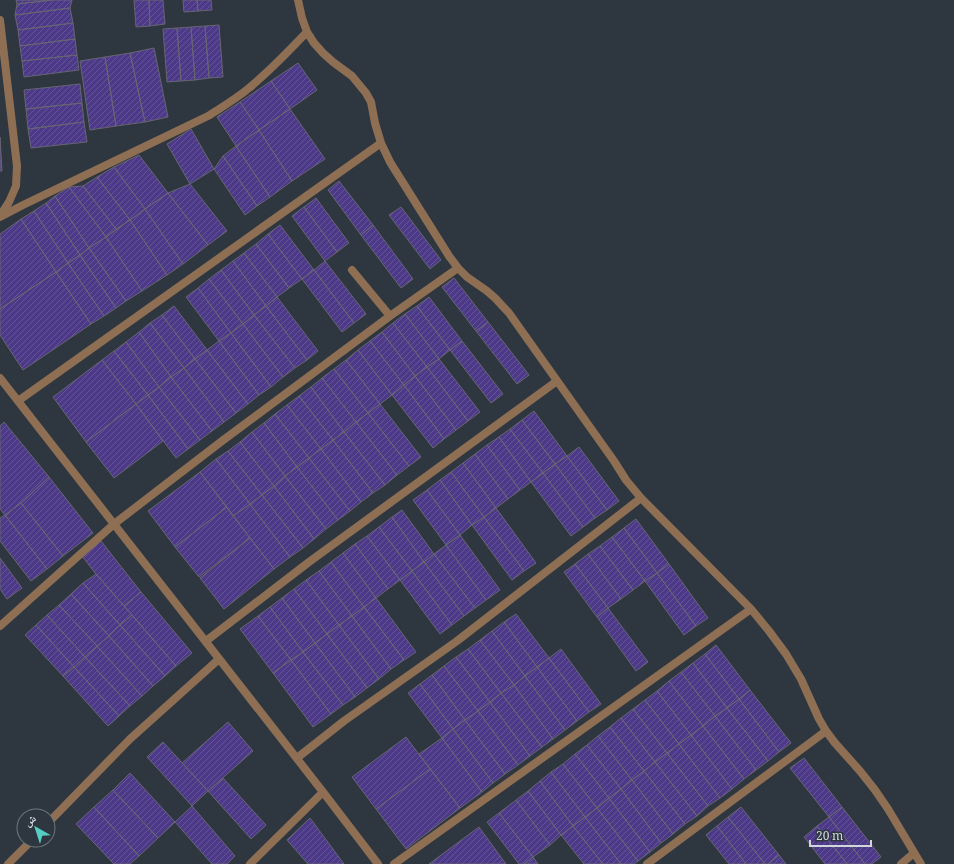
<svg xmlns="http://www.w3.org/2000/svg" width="954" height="864" viewBox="0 0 954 864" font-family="Georgia,'Noto Naskh Arabic',serif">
  <defs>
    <pattern id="building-hatch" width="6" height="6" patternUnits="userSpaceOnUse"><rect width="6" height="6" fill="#4c3988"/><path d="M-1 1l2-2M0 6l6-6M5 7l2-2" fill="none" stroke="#655598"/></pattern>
  </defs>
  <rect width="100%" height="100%" fill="#2e373f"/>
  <path fill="url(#building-hatch)" stroke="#676571" d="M16 0H52L17 4Z
    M52 0H72L70 8 15 15 17 4Z
    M134 0H149L150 26 136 27Z
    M149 0H163L165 24 150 26Z
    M183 0H197L198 11 184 12Z
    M197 0H211L212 10 198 11Z
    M70 8 73 23 18 30 15 15Z
    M73 23 75 39 20 46 18 30Z
    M219 25 223 77 209 78 205 26Z
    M205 26 209 78 195 80 191 27Z
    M191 27 195 80 181 81 177 28Z
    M177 28 181 81 167 82 163 29Z
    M75 39 77 55 22 61 20 46Z
    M154 48 168 117 145 122 130 53Z
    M130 53 145 122 116 126 105 57Z
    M77 55 79 70 24 77 22 61Z
    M105 57 116 126 90 130 80 61Z
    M298 63 317 90 290 109 271 81Z
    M271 81 290 109 259 130 240 102Z
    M80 84 82 103 26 109 24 90Z
    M240 102 259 130 236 146 217 117Z
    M82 103 84 122 28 129 26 109Z
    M290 109 325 159 292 181 259 130Z
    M84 122 87 142 31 148 28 129Z
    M191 129 214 169 190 184 167 144Z
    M259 130 292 181 270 197 236 146Z
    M0 137 2 171H0Z
    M236 146 270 197 257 206 223 156Z
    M139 155 168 193 145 209 114 167Z
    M223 156 257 206 245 215 214 169Z
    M114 167 145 209 130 220 97 177Z
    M97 177 130 220 116 229 83 186Z
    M339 181 373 225 361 235 328 190Z
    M190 184 227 231 208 245 168 193Z
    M83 186 116 229 106 237 69 187Z
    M69 187 106 237 89 248 55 196Z
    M168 193 208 245 183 264 145 209Z
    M55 196 89 248 80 255 46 203Z
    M316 198 349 243 337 252 304 207Z
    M46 203 80 255 68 263 34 211Z
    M304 207 337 252 325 261 292 216Z
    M401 207 441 260 430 269 389 215Z
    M145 209 183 264 167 275 130 220Z
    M34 211 68 263 56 272 21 219Z
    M21 219 56 272 0 309V234Z
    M130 220 167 275 142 291 106 237Z
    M280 225 314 270 302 279 268 234Z
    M373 225 413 279 401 288 361 235Z
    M268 234 302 279 289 288 256 244Z
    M106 237 142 291 126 301 89 248Z
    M256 244 289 288 277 297 244 253Z
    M89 248 126 301 116 308 80 255Z
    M244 253 277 297 266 306 233 261Z
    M80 255 116 308 104 316 68 263Z
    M233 261 266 306 254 315 221 270Z
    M325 261 366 314 354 323 314 270Z
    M68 263 104 316 91 324 56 272Z
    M221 270 254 315 243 324 209 279Z
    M314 270 354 323 342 332 302 279Z
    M56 272 91 324 23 370 0 335V309Z
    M454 278 488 322 476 331 442 287Z
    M209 279 243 324 231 333 198 288Z
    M198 288 231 333 219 341 186 297Z
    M277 297 318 351 307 360 266 306Z
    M429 297 462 341 450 350 417 306Z
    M174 306 207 350 195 359 162 315Z
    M266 306 307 360 295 368 254 315Z
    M417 306 450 350 439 359 405 314Z
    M405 314 439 359 427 367 393 323Z
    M162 315 195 359 184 368 150 323Z
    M254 315 295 368 283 377 243 324Z
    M488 322 529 375 517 384 476 331Z
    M150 323 184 368 171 377 139 332Z
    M393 323 427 367 415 376 382 332Z
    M243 324 283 377 271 387 231 333Z
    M139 332 171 377 159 387 126 342Z
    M382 332 415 376 404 385 370 341Z
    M231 333 271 387 259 395 219 341Z
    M219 341 259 395 248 404 207 350Z
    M370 341 404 385 392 395 358 350Z
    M462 341 503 394 491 403 450 350Z
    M126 342 159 387 148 395 114 351Z
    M207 350 248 404 236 413 195 359Z
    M358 350 392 395 380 404 346 360Z
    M114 351 148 395 136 404 102 360Z
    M195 359 236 413 224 422 184 368Z
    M439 359 480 412 468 421 427 367Z
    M102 360 136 404 86 442 53 397Z
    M346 360 380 404 368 413 334 369Z
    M427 367 468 421 456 430 415 376Z
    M184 368 224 422 212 431 171 377Z
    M334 369 368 413 356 422 322 378Z
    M415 376 456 430 444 439 404 385Z
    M171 377 212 431 200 440 159 387Z
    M322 378 356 422 344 432 311 387Z
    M404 385 444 439 433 448 392 395Z
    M159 387 200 440 188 449 148 395Z
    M311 387 344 432 333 440 299 396Z
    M148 395 188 449 176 458 136 404Z
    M299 396 333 440 321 449 287 405Z
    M136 404 163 441 114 478 86 442Z
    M380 404 421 457 409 466 368 413Z
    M287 405 321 449 309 458 275 414Z
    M534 411 567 456 555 464 522 420Z
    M368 413 409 466 397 475 356 422Z
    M275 414 309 458 297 467 264 423Z
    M522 420 555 464 543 473 510 429Z
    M4 422 49 477 21 503 5 515 0 509V426Z
    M356 422 397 475 385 485 344 432Z
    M264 423 297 467 285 476 252 432Z
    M510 429 543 473 531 482 499 437Z
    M252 432 285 476 274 486 240 442Z
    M344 432 385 485 373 493 333 440Z
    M499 437 531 482 520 490 487 445Z
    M333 440 373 493 361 502 321 449Z
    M240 442 274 486 262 495 228 451Z
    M487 445 520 490 508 499 475 454Z
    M579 447 619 501 607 510 567 456Z
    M321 449 361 502 350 511 309 458Z
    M228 451 262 495 250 504 216 459Z
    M475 454 508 499 496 508 463 463Z
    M567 456 607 510 595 518 555 464Z
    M309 458 350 511 338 520 297 467Z
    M216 459 250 504 233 516 200 472Z
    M463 463 496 508 484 517 451 472Z
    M555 464 595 518 583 527 543 473Z
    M297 467 338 520 326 529 285 476Z
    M200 472 227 507 175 547 148 511Z
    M451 472 484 517 472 525 440 480Z
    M543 473 583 527 571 536 531 482Z
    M285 476 326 529 314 539 274 486Z
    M49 477 93 533 63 556 21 503Z
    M440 480 472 525 460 535 427 490Z
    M274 486 314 539 303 548 262 495Z
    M427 490 460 535 446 545 413 500Z
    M262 495 303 548 290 557 250 504Z
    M21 503 63 556 47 569 5 515Z
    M250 504 290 557 274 569 233 516Z
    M227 507 250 538 199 577 175 547Z
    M496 508 536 563 524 571 484 517Z
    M402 510 434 554 424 562 392 517Z
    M5 515 47 569 31 581 0 541V518Z
    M392 517 424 562 412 571 379 527Z
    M484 517 524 571 512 580 472 525Z
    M636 519 669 564 657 573 624 528Z
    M379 527 412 571 400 580 367 536Z
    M624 528 657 573 645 581 612 537Z
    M460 535 500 590 486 600 446 545Z
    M367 536 400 580 388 589 355 544Z
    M612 537 645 581 633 590 600 546Z
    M250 538 274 569 224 609 200 578Z
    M101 541 141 592 124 606 96 574 82 556Z
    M355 544 388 589 376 598 343 553Z
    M446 545 486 600 475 608 434 554Z
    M600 546 633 590 621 599 588 554Z
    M343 553 376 598 364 607 331 562Z
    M434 554 475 608 464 616 424 562Z
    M588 554 621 599 608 608 575 564Z
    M0 558 22 588 7 599 0 589Z
    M331 562 364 607 352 616 319 571Z
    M424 562 464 616 452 625 412 571Z
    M575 564 608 608 597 617 564 572Z
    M669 564 708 618 696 626 657 573Z
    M319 571 352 616 339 625 306 580Z
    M412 571 452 625 440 634 400 580Z
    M657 573 696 626 684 635 645 581Z
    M96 574 132 615 120 625 83 583Z
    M306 580 339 625 327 634 294 589Z
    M83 583 120 625 109 636 71 594Z
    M294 589 327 634 315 643 282 598Z
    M141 592 192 653 176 666 124 606Z
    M71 594 109 636 97 646 59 605Z
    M282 598 315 643 303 652 270 607Z
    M376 598 416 652 404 660 364 607Z
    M59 605 97 646 85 657 47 615Z
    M270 607 303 652 291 660 258 616Z
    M364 607 404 660 391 669 352 616Z
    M608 608 648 662 636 671 597 617Z
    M516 614 549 658 537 667 504 622Z
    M47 615 85 657 74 667 36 625Z
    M132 615 176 666 165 676 120 625Z
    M258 616 291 660 273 673 240 629Z
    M352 616 391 669 379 679 339 625Z
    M504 622 537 667 525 676 492 631Z
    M36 625 74 667 63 676 25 635Z
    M120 625 165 676 153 686 109 636Z
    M339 625 379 679 367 688 327 634Z
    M492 631 525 676 514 685 480 640Z
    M327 634 367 688 355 697 315 643Z
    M109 636 153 686 142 696 97 646Z
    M480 640 514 685 501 693 468 649Z
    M315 643 355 697 343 705 303 652Z
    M716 645 750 690 739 699 705 654Z
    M97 646 142 696 130 706 85 657Z
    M468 649 501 693 490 702 456 657Z
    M561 649 601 704 589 712 549 658Z
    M303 652 343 705 331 714 291 660Z
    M705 654 739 699 727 708 693 663Z
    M85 657 130 706 119 716 74 667Z
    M456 657 490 702 478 711 444 666Z
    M549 658 589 712 577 721 537 667Z
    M291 660 331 714 313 727 273 673Z
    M693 663 727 708 715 716 681 672Z
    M444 666 478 711 465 720 432 675Z
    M74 667 119 716 108 726 63 676Z
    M537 667 577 721 565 730 525 676Z
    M681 672 715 716 703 726 669 681Z
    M432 675 465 720 453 729 420 684Z
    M525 676 565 730 553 739 514 685Z
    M669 681 703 726 691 735 657 691Z
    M420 684 453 729 442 738 408 693Z
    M514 685 553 739 542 747 501 693Z
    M750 690 791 743 779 752 739 699Z
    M657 691 691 735 679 744 645 700Z
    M501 693 542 747 530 756 490 702Z
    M739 699 779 752 768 761 727 708Z
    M645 700 679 744 667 753 633 709Z
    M490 702 530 756 518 765 478 711Z
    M727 708 768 761 756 770 715 716Z
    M633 709 667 753 655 762 621 718Z
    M478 711 518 765 505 774 465 720Z
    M715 716 756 770 744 779 703 726Z
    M621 718 655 762 644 771 610 727Z
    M465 720 505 774 493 783 453 729Z
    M228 722 253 751 208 791 182 763Z
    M703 726 744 779 732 789 691 735Z
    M610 727 644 771 632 780 598 736Z
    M453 729 493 783 482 792 442 738Z
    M691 735 732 789 720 798 679 744Z
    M598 736 632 780 621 789 587 745Z
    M406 737 430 769 376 809 352 777Z
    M442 738 482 792 460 808 419 754Z
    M163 742 208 791 192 806 147 757Z
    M679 744 720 798 708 806 667 753Z
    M587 745 621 789 609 798 575 754Z
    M667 753 708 806 697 816 655 762Z
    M575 754 609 798 597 808 563 764Z
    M804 758 842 807 829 817 790 768Z
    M655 762 697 816 685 824 644 771Z
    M563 764 597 808 585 817 551 772Z
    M430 769 460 808 406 849 376 809Z
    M644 771 685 824 673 834 632 780Z
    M551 772 585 817 573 826 540 781Z
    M130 773 175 822 158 838 113 790Z
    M223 778 266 825 251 839 208 791Z
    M632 780 673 834 661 843 621 789Z
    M540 781 573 826 561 835 528 791Z
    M621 789 661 843 650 852 609 798Z
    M113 790 158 838 139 856 94 807Z
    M528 791 561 835 550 845 516 800Z
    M609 798 650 852 638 861 597 808Z
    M516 800 550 845 533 857 499 813Z
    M192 806 235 856 227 864H212L175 822Z
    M94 807 139 856 130 864H114L76 824Z
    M741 807 779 855 768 864H765L728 817Z
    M842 807 881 857 872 864H865L829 817Z
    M597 808 638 861 634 864H621L585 817Z
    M499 813 533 857 524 864H519L487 822Z
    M585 817 621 864H603L573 826Z
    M728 817 765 864H746L717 826Z
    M829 817 865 864H847L817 826Z
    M310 818 344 864H308L287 840Z
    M573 826 603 864H584L561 835Z
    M717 826 746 864H729L706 835Z
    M817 826 847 864H825L804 837Z
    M479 827 506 864H429Z
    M779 855 786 864H768Z
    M533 857 538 864H524Z"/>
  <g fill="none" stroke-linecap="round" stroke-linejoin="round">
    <path stroke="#8f6f53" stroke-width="8" d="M298 0 302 18 307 32 314 43 323 53 333 62 352 76 366 93 371 102 375 123 381 143 390 162 449 256 458 268 467 277 487 291 495 298 509 313 614 461 626 480 641 498 751 609 769 631 786 654 801 679 819 719 826 731 835 743 860 771 875 790 888 809 921 864
      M0 20 17 166 16 186 9 202 0 216
      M0 217 23 205 208 116C222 107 236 99 249 88 270 71 288 52 307 32
      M352 270 390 316
      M0 378 323 792 378 864
      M18 401 381 143
      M0 626 114 524 222 441 390 316 458 268
      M206 641 309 562 557 381
      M297 758 344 721 457 641 641 498
      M48 823 130 739 219 659
      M8 864 32 840
      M250 864 323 792
      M394 864 751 609
      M647 864 826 731
      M901 864 914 853"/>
  </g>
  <g transform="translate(36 828) rotate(321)"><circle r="19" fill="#2e373f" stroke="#6f777e"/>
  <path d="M0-3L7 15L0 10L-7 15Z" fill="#55cec4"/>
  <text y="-6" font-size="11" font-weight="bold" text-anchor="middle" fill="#d1d6dc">ش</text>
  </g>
  <path d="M810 840v6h61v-6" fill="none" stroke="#d1d6dc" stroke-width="2"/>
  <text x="816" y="840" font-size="12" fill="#d1d6dc" stroke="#2e373f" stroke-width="3" paint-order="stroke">20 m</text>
</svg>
